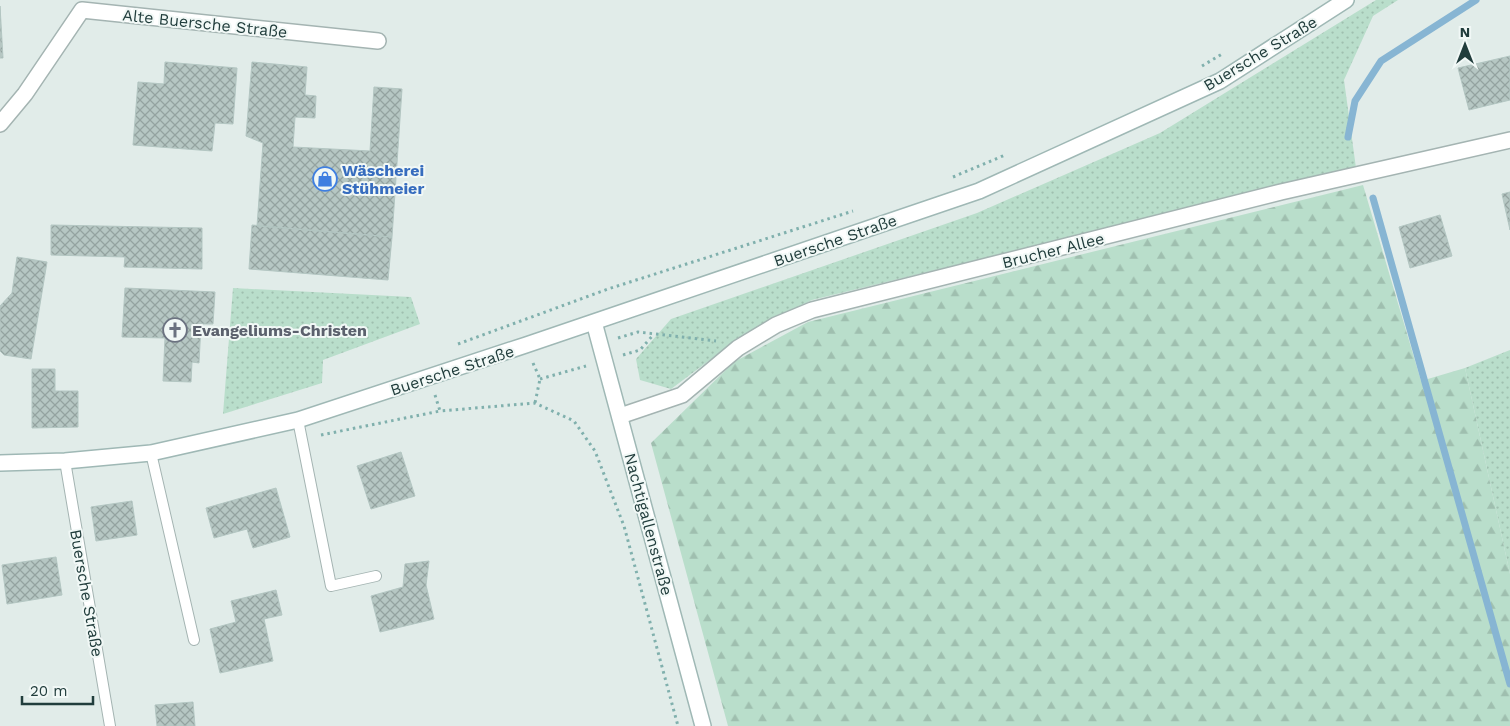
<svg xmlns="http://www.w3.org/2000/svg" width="1510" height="726" viewBox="0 0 1510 726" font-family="'Work Sans',sans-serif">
  <defs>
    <pattern id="grass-dots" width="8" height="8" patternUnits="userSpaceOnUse" patternTransform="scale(1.25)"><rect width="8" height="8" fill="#b9decb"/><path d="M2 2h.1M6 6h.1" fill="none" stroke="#9fbfaf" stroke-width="1.8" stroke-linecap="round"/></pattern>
    <pattern id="forest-firs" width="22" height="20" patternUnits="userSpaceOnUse" patternTransform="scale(1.25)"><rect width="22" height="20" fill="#b9decb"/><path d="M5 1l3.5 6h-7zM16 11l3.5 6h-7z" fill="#9fbfaf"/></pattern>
    <pattern id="building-cross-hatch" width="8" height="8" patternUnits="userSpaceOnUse" patternTransform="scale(1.25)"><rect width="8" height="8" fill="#b6c7c3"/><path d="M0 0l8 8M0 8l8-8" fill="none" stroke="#94a3a0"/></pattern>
  </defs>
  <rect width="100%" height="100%" fill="#e1ece9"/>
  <path fill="url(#grass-dots)" d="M1376 0H1398L1373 16 1344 80 1356 168 812 300 746 333 671 389 640 380 636 359 671 319 977 213 1160 133Z
    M233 288 411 297 420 324 323 360 322 383 223 414Z
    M1510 350V574L1465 368Z"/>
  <path fill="url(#forest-firs)" d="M1363 185 1421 381 1465 368 1510 574V726H728L651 443 734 362 808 322Z"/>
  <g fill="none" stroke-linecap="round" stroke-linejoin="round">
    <path stroke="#87b5d3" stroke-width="7" d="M1348 137 1355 101 1381 61 1476 0
      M1373 198 1510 684"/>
  </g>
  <path fill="url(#building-cross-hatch)" stroke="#b3c6c2" d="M0 6 3 58H0Z
    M1510 56V100L1469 110 1458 68Z
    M165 62 237 68 233 124 215 123 212 151 133 145 138 82 164 84Z
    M252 62 307 67 305 95 316 96 315 118 295 117 293 147 370 151 374 87 402 89 392 237 257 226 263 143 246 136Z
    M1510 192V230L1502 194Z
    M1440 215 1452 256 1410 268 1399 227Z
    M51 225 202 228V269L124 267 125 257 51 255Z
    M252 225 392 237 388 280 249 269Z
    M17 257 47 262 31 359 4 355 0 351V306L12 293Z
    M125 288 215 292 213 324H201L199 363 192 362 191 382 163 381 165 338 122 337Z
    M32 369H55V391H78V427L32 428Z
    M401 452 415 496 371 509 357 466Z
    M276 488 290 537 253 548 247 529 214 538 206 508Z
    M132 501 137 535 96 541 91 507Z
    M56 557 62 595 7 604 2 565Z
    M429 561 426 585 434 619 380 632 371 596 403 587 405 564Z
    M276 590 282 615 264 619 273 661 220 673 210 629 236 622 231 601Z
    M193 702 195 726H157L155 705Z"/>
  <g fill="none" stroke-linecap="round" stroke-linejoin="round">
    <g stroke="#a4b4b2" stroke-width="12">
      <path id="lane" d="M298 420 331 586 376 576
        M151 453 194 640
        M65 461 110 726"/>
    </g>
    <g stroke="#a4b4b2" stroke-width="18">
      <path id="street" d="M0 124 25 94 82 10 378 41
        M620 416 682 395 738 348 776 325 812 310 1281 192 1510 140"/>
    </g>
    <g stroke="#9fb8b5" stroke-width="18">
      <path id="secondary" d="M594 322 703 726
        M0 463 65 461 151 453 298 420 526 345 979 191 1220 81 1346 0"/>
    </g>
    <path stroke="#80b0ad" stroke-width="3" stroke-dasharray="2.5 4" stroke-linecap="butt" d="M1202 66 1222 54
      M953 177 1005 155
      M618 338 638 332 716 341
      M458 344 608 289 853 211
      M623 355 640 350 654 334
      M533 363 540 379 535 403
      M540 379 586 366
      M435 395 440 411 535 403 574 421 595 451 624 526 678 726
      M321 435 440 411"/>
    <use href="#lane" stroke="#fff" stroke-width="10"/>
    <use href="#street" stroke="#fff" stroke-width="15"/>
    <use href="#secondary" stroke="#fff" stroke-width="15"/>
  </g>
  <defs>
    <g id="shop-ring" transform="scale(1.25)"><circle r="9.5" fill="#f1f8f6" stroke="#3f7fe0" stroke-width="1.5"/><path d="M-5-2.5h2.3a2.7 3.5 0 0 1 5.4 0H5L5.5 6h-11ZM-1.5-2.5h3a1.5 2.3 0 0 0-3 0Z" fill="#3f7fe0"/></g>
    <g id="church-ring" transform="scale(1.25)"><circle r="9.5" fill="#f1f8f6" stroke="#6b7280" stroke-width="1.5"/><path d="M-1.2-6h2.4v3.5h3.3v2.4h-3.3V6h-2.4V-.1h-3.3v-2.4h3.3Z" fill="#6b7280"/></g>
  </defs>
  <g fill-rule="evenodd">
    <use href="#shop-ring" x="325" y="179"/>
    <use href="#church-ring" x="175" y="330"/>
  </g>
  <g text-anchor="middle" stroke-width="4" stroke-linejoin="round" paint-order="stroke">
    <g font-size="16" fill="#213d3c" stroke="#f1f8f6">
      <text transform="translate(205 23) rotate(6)" y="6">Alte Buersche Straße</text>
      <text transform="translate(1260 53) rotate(-31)" y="6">Buersche Straße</text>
      <text transform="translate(835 240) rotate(-19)" y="6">Buersche Straße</text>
      <text transform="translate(1053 250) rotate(-14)" y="6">Brucher Allee</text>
      <text transform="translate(452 370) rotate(-18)" y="6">Buersche Straße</text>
      <text transform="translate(649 524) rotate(75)" y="6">Nachtigallenstraße</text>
      <text transform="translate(87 593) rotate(80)" y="6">Buersche Straße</text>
    </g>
    <g font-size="16" font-weight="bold" fill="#366cbe" stroke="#f1f8f6" text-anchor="start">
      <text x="342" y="176">Wäscherei<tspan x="342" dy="18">Stühmeier</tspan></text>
    </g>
    <g font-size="16" font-weight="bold" fill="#5b616d" stroke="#f1f8f6" text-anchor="start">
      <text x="192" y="336">Evangeliums-Christen</text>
    </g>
  </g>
  <g transform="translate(1465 45)" stroke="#f1f8f6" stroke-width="4" paint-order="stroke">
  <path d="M0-4L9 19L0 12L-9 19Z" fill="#213d3c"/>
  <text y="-8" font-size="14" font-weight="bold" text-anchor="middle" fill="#213d3c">N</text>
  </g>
  <path d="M22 696v8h71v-8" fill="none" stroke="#213d3c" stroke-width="2.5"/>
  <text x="30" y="696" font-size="15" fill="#213d3c" stroke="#f1f8f6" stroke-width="4" paint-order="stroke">20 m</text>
</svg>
